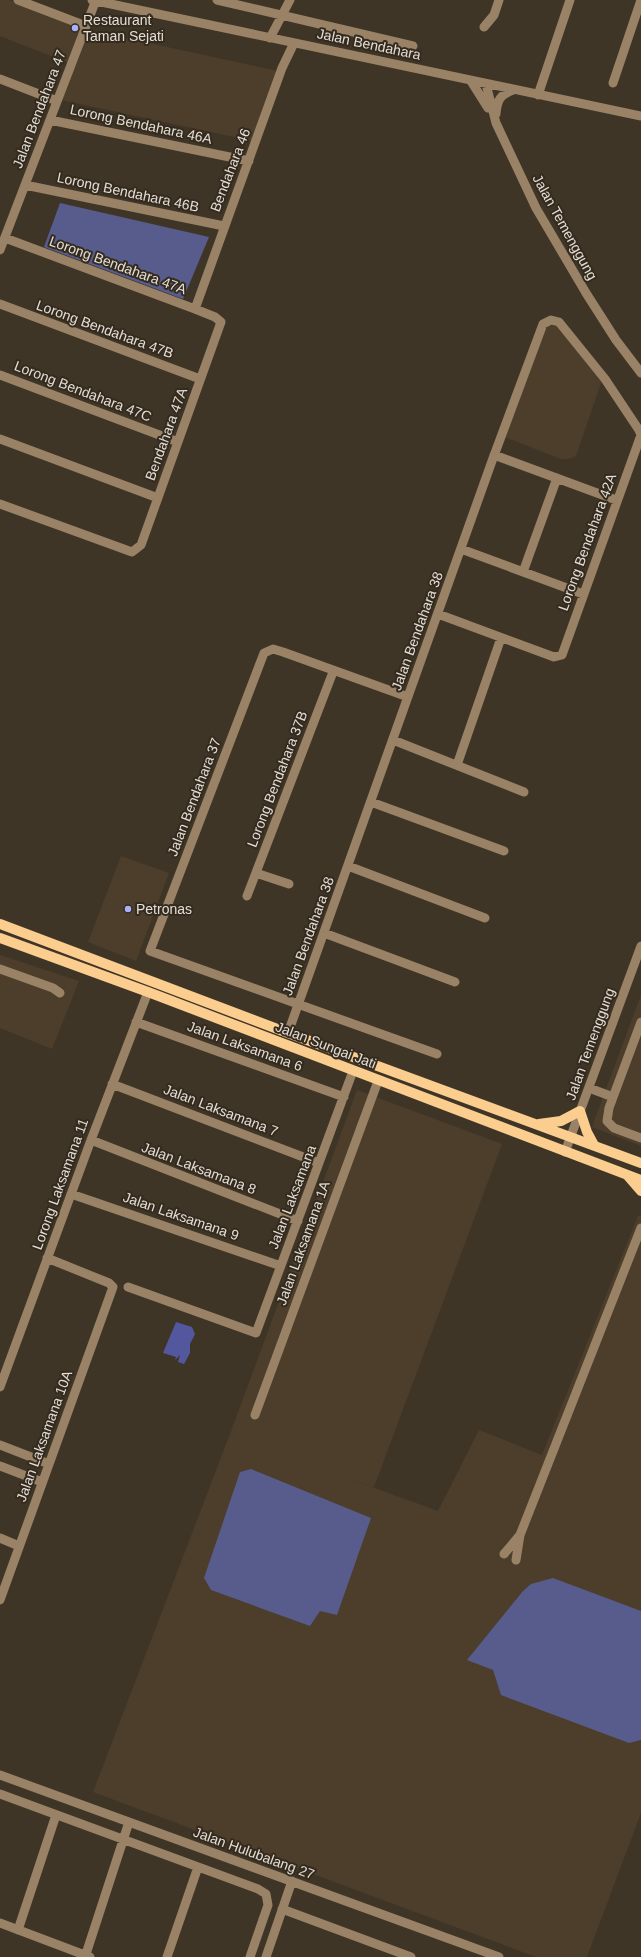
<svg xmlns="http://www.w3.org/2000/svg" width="641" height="1957" viewBox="0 0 641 1957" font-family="Arial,sans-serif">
  <rect width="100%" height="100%" fill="#3f3527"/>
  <path fill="#4c3e2b" d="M0 0H9L89 30 278 71 253 141 61 100 74 65 0 36Z
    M551 323 557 325 602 380 576 456 568 459H561L505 437 546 327Z
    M121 856 169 873 136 961 88 942Z
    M0 955 79 981 52 1049 0 1028Z
    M641 995V1146L592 1127Z
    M357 1090 502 1144 374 1487 345 1477 438 1511 479 1430 542 1455 638 1216 641 1215V1813L587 1957H536L93 1792 230 1434Z"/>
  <path fill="#575c8d" d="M60 203 209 237 183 299 44 247Z
    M251 1469 371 1518 337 1615 320 1611 310 1626 211 1590 204 1578 240 1472Z
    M553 1578 641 1611V1740L629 1743 501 1695 493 1670 467 1660 523 1591 531 1584Z"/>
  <path fill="#53579d" d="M176 1322 192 1327 195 1334 190 1344V1353L184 1364 178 1362 180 1355 175 1360 176 1357 163 1353Z"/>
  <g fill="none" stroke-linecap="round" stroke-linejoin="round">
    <path stroke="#998265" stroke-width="9" d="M18 0 86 26
      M92 0 641 116
      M217 0 413 46
      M484 27 494 15 499 0
      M270 38 290 0
      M0 79 57 101
      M471 81 488 108
      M613 83 641 0
      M486 84 496 123 536 208 586 293 616 340 641 373
      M538 95 570 0
      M496 114C497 100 500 95 513 90
      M50 120 249 161
      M25 185 224 226
      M0 250 96 0
      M0 304 200 379
      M195 309 282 68 294 43
      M0 375 178 442
      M0 439 158 498
      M494 455 616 500
      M0 504 132 552 141 545 221 322 215 317 195 309 5 238
      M461 549 583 594
      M523 572 557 478
      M408 697 283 652 273 649 264 653 150 951 437 1054
      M393 740 524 792
      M457 765 501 638
      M371 802 504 851
      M348 866 485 918
      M256 873 289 884
      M247 896 333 672
      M324 933 455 982
      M0 969 53 988 60 993
      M136 1022 344 1097
      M641 1022 609 1108 607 1121 614 1128 641 1138
      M288 1033 492 461 543 324 551 320 559 322 605 379 639 430 641 435 562 655 554 657 438 614
      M112 1084 319 1163
      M589 1088 613 1097
      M91 1140 298 1221
      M565 1152 641 946
      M71 1194 281 1266
      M128 1287 256 1333 353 1071
      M0 1387 91 1140 148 992
      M255 1415 378 1081
      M0 1445 49 1464
      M0 1466 42 1482
      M0 1538 19 1546
      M504 1554 520 1535
      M516 1560 520 1535 641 1228
      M0 1600 113 1287 109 1283 47 1258
      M0 1775 499 1957
      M0 1794 258 1889 266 1894 268 1905 250 1957
      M282 1909 411 1957
      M0 1923 90 1957
      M18 1930 56 1815
      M85 1957 129 1822
      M167 1957 198 1867
      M266 1957 292 1881"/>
    <path stroke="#fbcd8f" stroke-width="10" d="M0 924 288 1033 641 1163
      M0 938 148 992 641 1180
      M539 1124 561 1121 580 1111 587 1132 594 1145
      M628 1176 641 1191"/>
  </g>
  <g fill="#a8b0fc" stroke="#342b1e" stroke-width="1.5">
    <circle cx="75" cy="28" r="4"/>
    <circle cx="128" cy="909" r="4"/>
  </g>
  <g text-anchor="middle" stroke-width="4" stroke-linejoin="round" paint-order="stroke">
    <g font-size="14" fill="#e3ddd5" stroke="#342b1e" text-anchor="start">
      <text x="83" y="25">Restaurant<tspan x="83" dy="16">Taman Sejati</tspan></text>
      <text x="136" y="914">Petronas</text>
    </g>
    <g font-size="14" fill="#e3ddd5" stroke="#342b1e">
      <text transform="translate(369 44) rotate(12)" y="5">Jalan Bendahara</text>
      <text transform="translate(39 109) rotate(-69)" y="5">Jalan Bendahara 47</text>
      <text transform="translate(141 124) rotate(12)" y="5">Lorong Bendahara 46A</text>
      <text transform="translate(230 170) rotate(-69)" y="5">Bendahara 46</text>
      <text transform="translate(128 192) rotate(12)" y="5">Lorong Bendahara 46B</text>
      <text transform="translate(565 227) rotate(61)" y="5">Jalan Temenggung</text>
      <text transform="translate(118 265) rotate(20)" y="5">Lorong Bendahara 47A</text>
      <text transform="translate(105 329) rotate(20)" y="5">Lorong Bendahara 47B</text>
      <text transform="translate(83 391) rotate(21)" y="5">Lorong Bendahara 47C</text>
      <text transform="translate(166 434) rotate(-70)" y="5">Bendahara 47A</text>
      <text transform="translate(587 542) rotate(-70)" y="5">Lorong Bendahara 42A</text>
      <text transform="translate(417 631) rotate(-70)" y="5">Jalan Bendahara 38</text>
      <text transform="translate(277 779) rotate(-69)" y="5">Lorong Bendahara 37B</text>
      <text transform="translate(194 797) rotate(-69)" y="5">Jalan Bendahara 37</text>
      <text transform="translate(308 936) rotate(-70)" y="5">Jalan Bendahara 38</text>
      <text transform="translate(590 1044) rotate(-70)" y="5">Jalan Temenggung</text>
      <text transform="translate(326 1045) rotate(21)" y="5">Jalan Sungai Jati</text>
      <text transform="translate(245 1046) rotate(20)" y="5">Jalan Laksamana 6</text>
      <text transform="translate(221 1110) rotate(21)" y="5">Jalan Laksamana 7</text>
      <text transform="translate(199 1168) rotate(21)" y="5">Jalan Laksamana 8</text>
      <text transform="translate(60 1184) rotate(-70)" y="5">Lorong Laksamana 11</text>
      <text transform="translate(292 1197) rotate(-69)" y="5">Jalan Laksamana</text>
      <text transform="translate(181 1216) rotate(19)" y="5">Jalan Laksamana 9</text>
      <text transform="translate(303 1243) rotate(-70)" y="5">Jalan Laksamana 1A</text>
      <text transform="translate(44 1436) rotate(-70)" y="5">Jalan Laksamana 10A</text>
      <text transform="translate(254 1853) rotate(20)" y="5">Jalan Hulubalang 27</text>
    </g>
  </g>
</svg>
